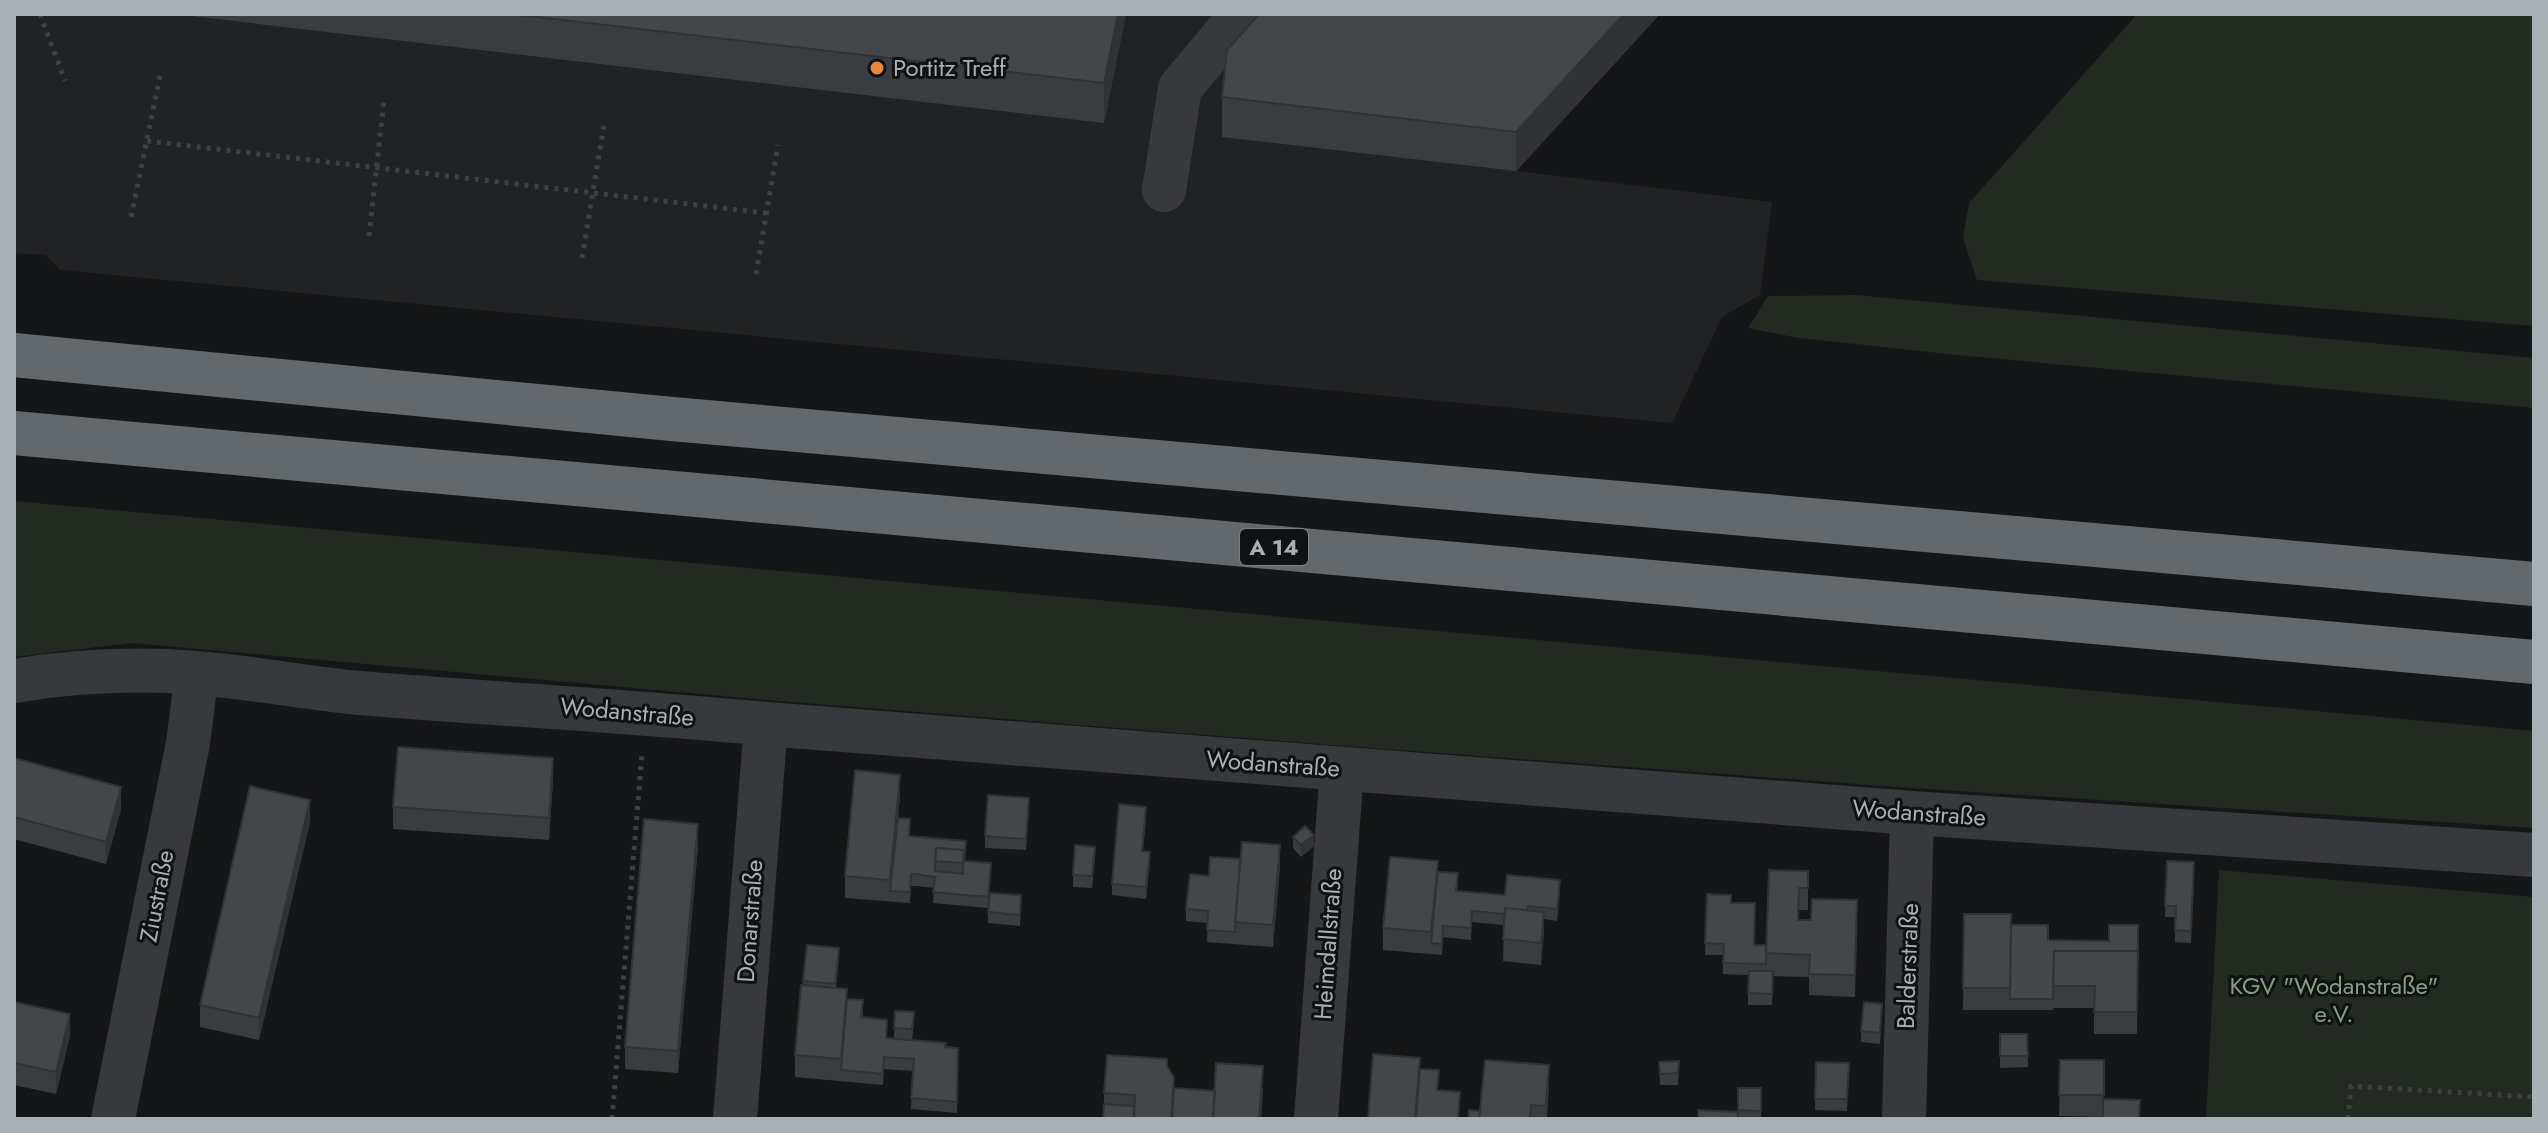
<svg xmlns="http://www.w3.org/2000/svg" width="2548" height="1133" viewBox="0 0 2548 1133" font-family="Jost,sans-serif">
  <rect width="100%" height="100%" fill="#151617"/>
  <path fill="#212224" d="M14 14H1660L1517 171 1772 202 1760 295 1722 317 1672 423 60 270 46 255 14 253Z"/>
  <path fill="#222a22" d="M2137 14H2534V326L1977 280 1963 238 1969 203Z
    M1856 295 2534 358V408L1957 355 1799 338 1748 328 1768 296Z
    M14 501 2534 731V828L1911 788 1344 746 766 700 132 643 14 657Z
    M2219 870 2534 897V1119H2206Z"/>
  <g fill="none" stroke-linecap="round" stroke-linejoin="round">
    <path stroke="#3d4043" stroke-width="5" stroke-dasharray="4 6" stroke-linecap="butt" d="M40 14 65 81
      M147 141 766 213
      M131 217 160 76
      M369 236 384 100
      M582 258 604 125
      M756 274 778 145
      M612 1119 642 753
      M2348 1119 2351 1086 2534 1097"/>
    <path stroke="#37393c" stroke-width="44" d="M1164 190 1180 88 1242 14
      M14 681C74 671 135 668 196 673 250 677 305 688 359 693 495 704 630 711 766 724L1912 813 2534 855
      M113 1119 188 743 197 673
      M735 1119 766 724
      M1316 1119 1342 769
      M1904 1119 1912 813"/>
    <path stroke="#63686d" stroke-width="44" d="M14 355 672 419 2534 584
      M14 433 2534 662"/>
  </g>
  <path fill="#3a3d40" d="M174 14H1126L1104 123Z
    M1259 14H1660L1516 171 1222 137V97Z
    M14 758 121 809 106 864 14 839Z
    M553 780 549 840 393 829V807Z
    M900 796 898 818 910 836 965 861 991 874 988 908 933 903 934 888 916 886H911L910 903 845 898V876Z
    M1029 810 1026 850 985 848V836Z
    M1146 818 1143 851 1150 863 1146 899 1112 895V884Z
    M310 822 259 1040 200 1027V1005Z
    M1293 837 1314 846 1301 857 1293 848Z
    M698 846 678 1073 625 1069V1047Z
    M1095 858 1092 888 1073 887V875Z
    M2167 861 2194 862 2191 943 2175 942V917H2165Z
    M1280 867 1273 947 1207 942 1208 923 1186 921V909L1209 876Z
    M1808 871V910H1799L1798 920 1857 922 1855 997 1809 995V977L1773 976 1772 1005H1748V975L1723 974V955H1705L1707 894 1731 903 1754 945H1766Z
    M1438 872 1458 885 1457 891 1505 895 1560 892 1557 921 1544 919 1541 965 1503 961 1504 925 1472 922 1471 940 1443 937 1442 955 1383 950V928Z
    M1021 907 1020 926 988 923V912Z
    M1964 914 2011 925 2048 940 2109 941 2138 925 2137 1034H2094V1008H2053V996V1010H1963Z
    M839 959 836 988 847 999 863 1012V1018L887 1038 894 1039V1028L914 1023 912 1040 958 1048 957 1113 911 1109 913 1071 884 1069 883 1085 795 1077V1055L803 981Z
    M14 1002 70 1036 56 1094 14 1085Z
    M1882 1015 1880 1044 1861 1042V1031Z
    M2000 1034H2027L2028 1067 2000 1068Z
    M2060 1060H2104L2103 1117 2059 1116Z
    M1679 1061 1678 1085H1660L1659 1062Z
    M1816 1062 1849 1063 1847 1111 1815 1110Z
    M1167 1066 1174 1089 1215 1091 1263 1088 1261 1119 1104 1104V1093Z
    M1549 1087 1547 1119H1468L1480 1111Z
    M1738 1088H1761V1119H1698L1738 1112Z"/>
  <path fill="#303234" d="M1118 14H1126L1104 123V83Z
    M1624 14H1660L1516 171V132Z
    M553 758V780L549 840V818Z
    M900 775V796L891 891H890V880Z
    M121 787V809L106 864V842Z
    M310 800V822L259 1040V1018Z
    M698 824V846L678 1073V1051Z
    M1314 835V846L1301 857V845Z
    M1280 845V867L1273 947V925Z
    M1150 852V863L1146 899V887Z
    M1544 912V934L1541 965V943Z
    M70 1014V1036L56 1094V1072Z
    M1549 1065V1087L1546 1119V1106Z
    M1263 1066 1261 1119H1259Z"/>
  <path fill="#44474a" stroke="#303234" stroke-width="2" fill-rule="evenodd" d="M511 14H1118L1104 83Z
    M1259 14H1624L1516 132 1222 97 1227 50Z
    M398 747 553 758 549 818 393 807Z
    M14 758 121 787 106 842 14 817Z
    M855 770 900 775 890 880 845 876Z
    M250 786 310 800 259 1018 200 1005Z
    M988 795 1029 798 1026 839 985 836Z
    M1119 804 1146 807 1142 851 1150 852 1146 887 1112 884Z
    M898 818 910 819 909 836 966 841 964 861 991 863 988 897 933 892 935 877 916 874H911L910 892 890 891ZM936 848 964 850 963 874 935 871Z
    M644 819 698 824 678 1051 625 1047Z
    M1305 826 1314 835 1301 845 1293 837Z
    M1242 842 1280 845 1273 925 1235 922Z
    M1075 845 1095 847 1092 876 1073 875Z
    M936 848 964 850 963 863 935 861Z
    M1210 857 1240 859 1235 932 1207 930 1208 911 1186 909 1190 874 1209 876Z
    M1390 857 1438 861 1431 932 1383 928Z
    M2167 861 2194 862 2191 931 2175 930 2176 906H2165Z
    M1769 870 1808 871V888H1799L1798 920H1811L1812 899 1857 900 1855 975 1809 974 1810 955 1766 953Z
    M1438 872 1458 873 1456 891 1505 895 1507 875 1560 880 1557 909 1528 906 1527 910 1505 908V914L1472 911 1471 928 1443 926 1442 944 1431 943Z
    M990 893 1021 895 1020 915 988 912Z
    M1707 894 1731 895V903H1755L1754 945H1766V964L1723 963 1724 944 1705 943Z
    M1505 908 1544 912 1541 943 1503 939Z
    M1964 914H2011L2010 988H1963Z
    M2011 925H2048V940L2109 941V925H2138V962V951H2054L2053 999H2010Z
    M807 945 839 948 835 984 803 981Z
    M2054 951H2138L2137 1012H2094L2095 986H2053Z
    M1749 971H1773L1772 994 1748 993Z
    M801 985 847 989 841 1059 795 1055Z
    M847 999 863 1000 861 1017 887 1020 886 1038 946 1043 945 1047 958 1048 957 1102 911 1098 914 1059 884 1057 883 1074 841 1070Z
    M14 1002 70 1014 56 1072 14 1063Z
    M1864 1002 1882 1004 1880 1033 1861 1031Z
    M895 1011 914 1012 912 1029 894 1028Z
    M2000 1034H2027L2028 1056H2000Z
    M1373 1054 1420 1058 1415 1119H1368Z
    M1107 1055 1167 1059V1066L1174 1078 1171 1119H1134L1135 1095 1104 1093Z
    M1485 1060 1549 1065 1546 1106 1531 1105 1530 1119H1479Z
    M2060 1060H2104V1095H2059Z
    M1679 1061 1678 1073 1660 1074 1659 1062Z
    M1816 1062 1849 1063 1847 1099H1815Z
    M1216 1063 1263 1066 1259 1119H1213Z
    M1420 1069 1439 1070 1437 1090 1460 1092 1458 1119H1416Z
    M1174 1088 1215 1091 1213 1119H1172Z
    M1738 1088H1761V1111L1738 1110Z
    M2103 1099 2140 1100 2139 1119H2103Z
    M1104 1104 1134 1106V1119H1103Z
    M1469 1110 1480 1111 1479 1119H1468Z
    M1698 1110 1738 1112V1119H1698Z"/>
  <circle fill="#e8883c" stroke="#101112" stroke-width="3" cx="877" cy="68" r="8"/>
  <g text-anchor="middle" stroke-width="6" stroke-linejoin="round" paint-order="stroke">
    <rect fill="#101112" stroke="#7a8085" stroke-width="2" x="1240" y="529" width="68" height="36" rx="6"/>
    <g font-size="22" font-weight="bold" fill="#a8b0b6">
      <text x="1274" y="555">A 14</text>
    </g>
    <g font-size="24" fill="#a8b0b6" stroke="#101112" text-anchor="start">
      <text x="893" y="76">Portitz Treff</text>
    </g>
    <g font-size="24" fill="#a8b0b6" stroke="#101112">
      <text transform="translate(627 712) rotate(5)" y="8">Wodanstraße</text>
      <text transform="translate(1273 764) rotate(4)" y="8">Wodanstraße</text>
      <text transform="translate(1919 813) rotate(4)" y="8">Wodanstraße</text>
      <text transform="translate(157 896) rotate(-79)" y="8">Ziustraße</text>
      <text transform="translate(750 921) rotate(-86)" y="8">Donarstraße</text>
      <text transform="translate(1328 944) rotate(-86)" y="8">Heimdallstraße</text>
      <text transform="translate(1908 966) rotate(-88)" y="8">Balderstraße</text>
    </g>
    <g font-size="24" fill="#85a080" stroke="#101112">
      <text x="2334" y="994">KGV "Wodanstraße"<tspan x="2334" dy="28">e.V.</tspan></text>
    </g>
  </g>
  <rect width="2548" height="1133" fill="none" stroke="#a8b0b6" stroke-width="32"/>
</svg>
